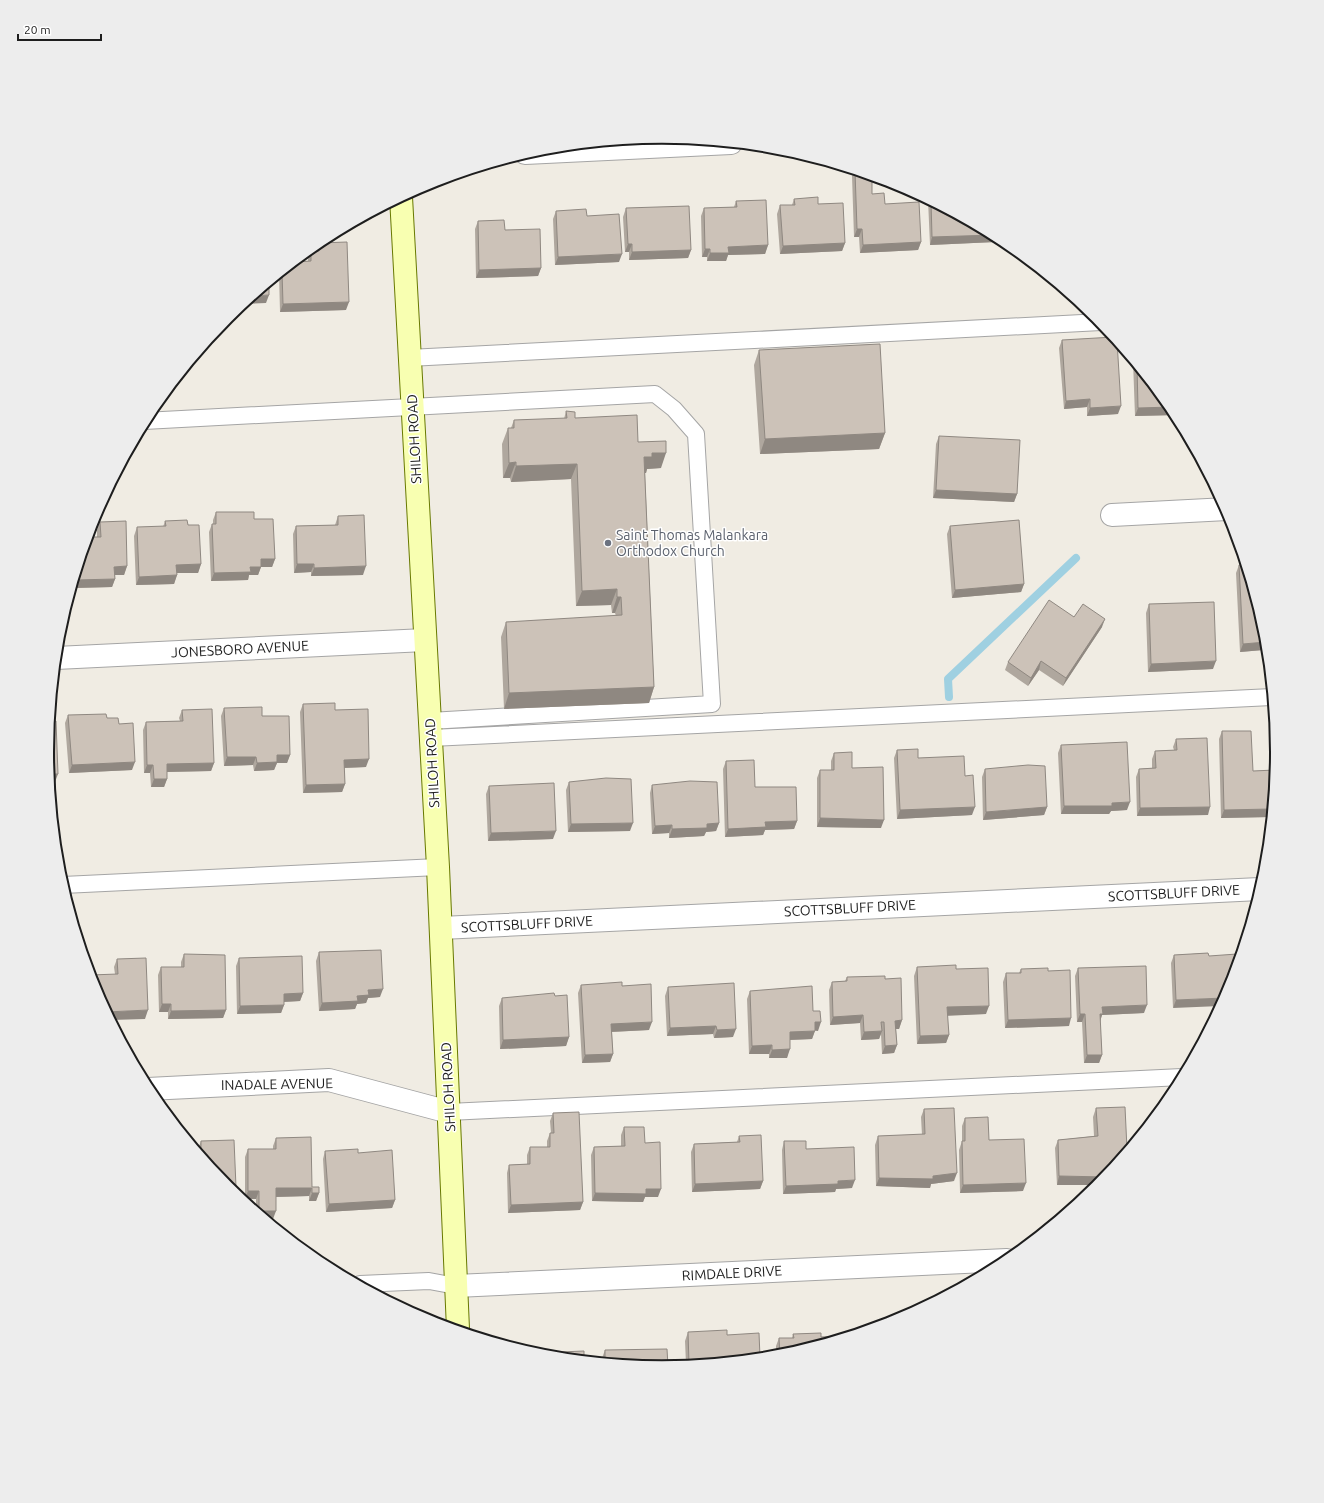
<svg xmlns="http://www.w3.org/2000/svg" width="1324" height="1503" viewBox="0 0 1324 1503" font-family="Ubuntu,sans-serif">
  <rect width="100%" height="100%" fill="#f0ece3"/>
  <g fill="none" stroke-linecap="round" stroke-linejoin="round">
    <path stroke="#9fd0e1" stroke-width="8" d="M949 697 948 679 1076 558"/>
    <g stroke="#a5a5a5" stroke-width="18">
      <path id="lane" d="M409 358 1101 322
        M144 421 655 394 674 409 696 434 712 704 430 721
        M431 738 1272 697
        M63 885 438 867
        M449 1112 1182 1077
        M360 1284 429 1281 456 1286"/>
    </g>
    <g stroke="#a5a5a5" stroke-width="24">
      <path id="street" d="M525 153 731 143
        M1112 515 1227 509
        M56 658 425 640
        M441 928 1260 889
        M148 1089 329 1080 449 1112
        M456 1286 1007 1260"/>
    </g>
    <g stroke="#687900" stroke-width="24">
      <path id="secondary" d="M401 197 438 867 458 1329"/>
    </g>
    <use href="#lane" stroke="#fff" stroke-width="16"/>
    <use href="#street" stroke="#fff" stroke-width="22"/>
    <use href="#secondary" stroke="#f8ffb1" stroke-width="22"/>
  </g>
  <path fill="#afa79e" d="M855 170 872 176V194L921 242 918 250 860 253 859 237H854L852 176Z
    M794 199 818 204 845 243 842 251 780 254 777 214 780 205H792Z
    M928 200 997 236 995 242 930 245Z
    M736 201 768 245 765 254 728 255 726 261H707V257H702L701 216 704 208 734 207Z
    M626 208 691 250 688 258 629 260V252H625L623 217Z
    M556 211 587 216 619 262 555 265 553 219Z
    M478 221 505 230 541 268 538 276 476 278 475 229Z
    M319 243 346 310 280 312 279 274 294 262 308 261V259L311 251H316Z
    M1062 340 1118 414 1087 416V407L1064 409 1059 348Z
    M759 350 885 433 879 449 760 454 754 365Z
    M1133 361 1173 410 1176 415 1135 416Z
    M566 411 575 418 638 442 661 468 647 469 646 473H645L654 687 649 703 504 709 501 637 506 622 616 616 615 613H612L611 605 576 606 571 479 511 482 510 478H503L502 444 508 428H511L514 420 564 419Z
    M939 436 1017 494 1014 502 933 498 936 444Z
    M216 512 254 519 275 559 272 567H261L258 575H249L248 580 211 581 209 532 212 524H213V520Z
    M338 516 363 575 311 576V572L294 573 293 534 296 526 335 525Z
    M165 521 188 525 201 564 198 573H177V575L174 584 136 585 134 536 137 527H163Z
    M100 522 127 566 124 575H115V579L112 587 73 588V585L87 537H97V530Z
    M950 526 1024 584 1021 592 952 598 947 534Z
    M1239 565 1263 650 1240 652 1236 573Z
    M1149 604 1213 669 1148 672 1146 613Z
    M1074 617 1102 627 1063 686 1039 670 1028 686 1005 670 1008 662Z
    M303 704 335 710 366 767 344 768 345 784 342 792 303 793 300 712Z
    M224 708 262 716 290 755 287 763H277L274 770 254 771 253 765 224 766 221 716Z
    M182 710 214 763 211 771 167 772V779L164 787H151L150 773H144L143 730 146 722 180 721 179 718Z
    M68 715 119 724 132 770 69 773 65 723Z
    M1222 731 1253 771 1275 770 1270 817 1221 818 1219 739Z
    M1176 739 1208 815 1137 816 1136 777 1139 769 1152 768V759L1155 751 1174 750 1173 747Z
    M1061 745 1127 810 1111 811 1109 814H1061L1058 753Z
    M897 750 965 776 972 815 897 819 894 758Z
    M834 753 852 768 881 828 817 827V778L820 770H831V761Z
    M726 761 755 787 797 821 794 829 765 830 763 835 725 837 723 769Z
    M985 769 1047 807 1044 815 983 820 982 777Z
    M569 782 630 831 568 832 566 790Z
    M652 785 719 823 716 831 706 832 704 836 669 838V833L652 834 650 793Z
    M489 786 553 839 488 841 486 794Z
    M319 952 380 997 368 998 366 1003 357 1004 355 1009 319 1011 316 961Z
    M1208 953 1173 1008 1171 963 1174 955Z
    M184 954 226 1010 223 1018 168 1019V1012H159L158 975 161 967H181V962Z
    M239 958 303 993 300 1001 284 1002V1005L281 1013 237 1014 236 966Z
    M117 959 145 1019 115 974 114 967Z
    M917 967 956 969 986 1014 947 1015 949 1035 946 1043 917 1044 914 976Z
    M1078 968 1144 1013 1102 1015 1100 1021 1102 1055 1099 1063H1084L1082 1022H1077L1075 976Z
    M1021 969 1048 971 1069 1026 1005 1028 1003 982 1006 973H1019Z
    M847 977 885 979 902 1020 899 1029H896L897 1045 894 1053 882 1054 881 1034 879 1039 861 1040 860 1023 830 1025 829 990 832 982 845 981Z
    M581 985 622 986 649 1030 612 1032 613 1054 610 1062 582 1063 578 993Z
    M668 987 733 1037 714 1038 713 1034 667 1036 665 996Z
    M750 991 813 1011 818 1031 815 1030 812 1039 790 1040 787 1058H769V1054H749L747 999Z
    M555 996 569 1037 566 1046 500 1049 499 1006 502 998Z
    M1096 1108 1127 1149 1098 1185H1057L1055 1148 1058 1140 1094 1136 1093 1117Z
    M924 1109 954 1181 931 1184 930 1188 876 1186 875 1145 878 1136 922 1135 921 1117Z
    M553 1113 583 1202 580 1210 508 1213 507 1173 509 1165 527 1164V1155L530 1147H547V1141L550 1133H551L550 1121Z
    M965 1118 989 1140 1023 1191 960 1193 959 1150 962 1141V1126Z
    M624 1127 645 1143 658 1197H645L643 1202 592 1201 591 1155 594 1147 621 1146V1135Z
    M739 1136 763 1181 760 1189 692 1192 691 1152 694 1144 737 1142Z
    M276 1138 312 1187 319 1193 316 1201H309V1196L276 1197 273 1219H267L256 1210V1199H245V1157L248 1149H273V1146Z
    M201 1141 234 1192 198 1149Z
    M784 1141 806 1149 852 1188 836 1189 835 1192 783 1194 782 1150Z
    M325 1151 358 1153 395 1200 392 1208 326 1212 323 1159Z
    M688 1332 727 1335 760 1357 686 1364 685 1341Z
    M793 1334 821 1337 782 1355H776V1346L779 1338H792Z
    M605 1350 662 1366 602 1361V1358Z"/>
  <path fill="#8f8881" d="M857 229H862L859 237H854Z
    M993 235 997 236 995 242 930 245 932 237Z
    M921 242 918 250 860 253 863 245Z
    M845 243 842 251 780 254 783 246Z
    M628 244H632L629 252H625Z
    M768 245 765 254 728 255 726 261H707L710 253 728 247Z
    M705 249H710L707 257H702Z
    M691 250 688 258 629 260 632 252Z
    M622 254 619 262 555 265 558 257Z
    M541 268 538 276 476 278 479 270Z
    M269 295 266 303 242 304 252 296Z
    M349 302 346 310 280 312 283 304Z
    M1090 399 1087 407 1064 409 1066 401Z
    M1121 406 1118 414 1087 416 1090 408Z
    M1171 407 1176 415 1135 416 1138 408Z
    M885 433 879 449 760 454 765 439Z
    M652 453H666L661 468 647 469 646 473H639L644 457Z
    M516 462 510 478H503L509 463Z
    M577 464 571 479 511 482 516 466Z
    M936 490 1017 494 1014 502 933 498Z
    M261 559H275L272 567H261L258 575H249L248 580 211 581 214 573 250 567Z
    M201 564 198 573H173L176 565Z
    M297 564H314L311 572 294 573Z
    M127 566 124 575H111L114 567Z
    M366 566 363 575 311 576 314 568Z
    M177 575 174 584 136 585 139 577Z
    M115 579 112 587 73 588 76 580Z
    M1024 584 1021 592 952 598 955 590Z
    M617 589 611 605 576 606 582 591Z
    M617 597H621L615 613H612Z
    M1105 619 1102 627 1063 686 1066 678Z
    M1266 642 1263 650 1240 652 1243 644Z
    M1041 661 1039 670 1028 686 1031 678Z
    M1216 661 1213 669 1148 672 1151 664Z
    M654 687 649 703 504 709 509 693Z
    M277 755H290L287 763H277L274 770 254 771 257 763Z
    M227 757H256L253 765 224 766Z
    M369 759 366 767 341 768 344 760Z
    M135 762 132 770 69 773 72 765Z
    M214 763 211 771 164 772 167 764Z
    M147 765H153L150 773H144Z
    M49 774H58L55 782H50Z
    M154 779H167L164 787H151Z
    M345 784 342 792 303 793 306 785Z
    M1130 802 1127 810 1111 811 1109 814H1061L1064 806Z
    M975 807 972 815 897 819 900 810Z
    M1047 807 1044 815 983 820 986 812Z
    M1210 807 1208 815 1137 816 1140 808Z
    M1271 809 1270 817 1221 818 1224 810Z
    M820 818 884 820 881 828 817 827Z
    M797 821 794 829 765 830 763 835 725 837 728 829 765 822Z
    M633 823 630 831 568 832 571 824Z
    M719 823 716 831 706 832 704 836 669 838 672 829 707 824Z
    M672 825 669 833 652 834 655 826Z
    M556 831 553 839 488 841 491 833Z
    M383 989 380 997 368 998 366 1003 357 1004 355 1009 319 1011 322 1003 357 996 368 990Z
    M303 993 300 1001 281 1002 284 994Z
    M1224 998 1220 1006 1173 1008 1176 1000Z
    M162 1004H171L168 1012H159Z
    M284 1005 281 1013 237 1014 240 1006Z
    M1147 1005 1144 1013 1102 1015 1100 1022H1097L1102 1007Z
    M989 1006 986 1014 944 1016 947 1007Z
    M148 1010 145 1019 111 1020 107 1012Z
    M226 1010 223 1018 168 1019 171 1011Z
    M1080 1014H1085L1082 1022H1077Z
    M863 1015 860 1023 830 1025 833 1017Z
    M1071 1018 1069 1026 1005 1028 1008 1020Z
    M902 1020 899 1029H892L895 1021Z
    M652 1022 649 1030 608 1032 611 1024Z
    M815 1022H821L818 1031 812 1030Z
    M716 1026 713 1034 667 1036 670 1028Z
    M736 1029 733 1037 714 1038 717 1030Z
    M815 1031 812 1039 787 1040 790 1032Z
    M882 1031 879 1039 861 1040 864 1032Z
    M949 1035 946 1043 917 1044 920 1036Z
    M569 1037 566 1046 500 1049 503 1040Z
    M772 1045 769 1054H749L752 1046Z
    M897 1045 894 1053 882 1054 885 1046Z
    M790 1049 787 1058H769L772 1050Z
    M613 1054 610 1062 582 1063 585 1055Z
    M1087 1055H1102L1099 1063H1084Z
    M957 1173 954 1181 931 1184 930 1188 876 1186 879 1178 933 1176Z
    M1059 1176 1105 1177 1098 1185H1057Z
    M855 1180 852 1188 836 1189 835 1192 783 1194 786 1186 838 1181Z
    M763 1181 760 1189 692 1192 695 1184Z
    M1026 1183 1023 1191 960 1193 963 1185Z
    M236 1187 234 1192 229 1188Z
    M276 1188H312L309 1196 273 1197Z
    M646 1189H661L658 1197H645L643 1202 592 1201 595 1193Z
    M248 1191H259L256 1199H245Z
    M312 1193H319L316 1201H309Z
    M395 1200 392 1208 326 1212 329 1204Z
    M583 1202 580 1210 508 1213 511 1205Z
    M259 1211H276L273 1219H267L259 1212Z"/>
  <path fill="#ccc2b8" stroke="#8f8881" d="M855 171 872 176V194L884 193 885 204 919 202 921 242 863 245 862 229H857Z
    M818 197V204L843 203 845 243 783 246 780 205H795L794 199Z
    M766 200 768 245 728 247 729 253H710V249H705L704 208 737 207 736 201Z
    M931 201 993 235 932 237Z
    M689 206 691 250 632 252V244H628L626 208Z
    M586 209 587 216 619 214 622 254 558 257 556 211Z
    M504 220 505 230 540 229 541 268 479 270 478 221Z
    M347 242 349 302 283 304 282 272 294 262 311 261V251H319V243Z
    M269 282V295L252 296Z
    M1114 337 1117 341 1121 406 1090 408V399L1066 401 1062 340Z
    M880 344 885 433 765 439 759 350Z
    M1137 365 1171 407 1138 408Z
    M566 411 575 412V418L637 415 638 442 666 441V453H652V457H644L654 687 509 693 506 622 622 615 621 597H617V589L582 591 577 464 516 466V462L509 463 508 428H514V420L567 418Z
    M939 436 1020 440 1017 494 936 490Z
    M216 512H254V519H273L275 559H261V567H250L251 572 214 573 212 524H216Z
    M364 515 366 566 314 568V564H297L296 526 338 525V516Z
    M187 520 188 525H199L201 564 176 565 177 575 139 577 137 527 166 526 165 521Z
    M1019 520 1024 584 955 590 950 526Z
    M126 521 127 566 114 567 115 579 76 580V576L87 537H101L100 522Z
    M1245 564 1265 632 1266 642 1243 644 1239 565Z
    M1049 600 1074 617 1083 604 1105 619 1066 678 1041 661 1031 678 1008 662Z
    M1214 602 1216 661 1151 664 1149 604Z
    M335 703V710L368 709 369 759 344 760 345 784 306 785 303 704Z
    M262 707V716H289L290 755H277V762L257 763 256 757H227L224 708Z
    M212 709 214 763 167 764V779H154L153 765H147L146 722 183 721 182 710Z
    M106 714 107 718H118L119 724 133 723 135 762 72 765 68 715Z
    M50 721H56L58 774H49L47 751Z
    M1222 731H1251L1253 771 1275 770 1271 809 1224 810Z
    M1207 738 1210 807 1140 808 1139 769 1156 768 1155 751 1177 750 1176 739Z
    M1127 742 1130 802 1112 803V806H1064L1061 745Z
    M918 749V758L964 756 965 776 973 775 975 807 900 810 897 750Z
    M852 752V768L883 767 884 820 820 818V770H834V753Z
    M754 760 755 787H796L797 821 765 822 766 827 728 829 726 761Z
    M1028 765 1045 766 1047 807 986 812 985 769Z
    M606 778 631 779 633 823 571 824 569 782Z
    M690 781 717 782 719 823 707 824V828L672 829V825L655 826 652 785Z
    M554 783 556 831 491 833 489 786Z
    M381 950 383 989 368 990 369 995 357 996 358 1001 322 1003 319 952Z
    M1208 953 1209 956 1237 954V964L1230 987 1224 998 1176 1000 1174 955Z
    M184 954 225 955 226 1010 171 1011V1004H162L161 967H184Z
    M302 956 303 993 284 994V1005L240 1006 239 958Z
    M146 958 148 1010 107 1012 94 987 90 975 118 974 117 959Z
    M956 965V969L988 968 989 1006 947 1007 949 1035 920 1036 917 967Z
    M1146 966 1147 1005 1102 1007 1103 1014H1100L1102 1055H1087L1085 1014H1080L1078 968Z
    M1048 968V971L1070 970 1071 1018 1008 1020 1006 973H1021V969Z
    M885 976V979L901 978 902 1020 895 1021 897 1045 885 1046 884 1022H881L882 1031 864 1032 863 1015 833 1017 832 982 847 981V977Z
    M622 982V986L651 984 652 1022 611 1024 613 1054 585 1055 581 985Z
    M734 983 736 1029 717 1030 716 1026 670 1028 668 987Z
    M812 986 813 1011H820L821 1022H815V1031L790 1032V1049L772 1050V1045L752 1046 750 991Z
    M554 993 555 996 567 995 569 1037 503 1040 502 998Z
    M1125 1107 1127 1149 1105 1177 1059 1176 1058 1140 1098 1136 1096 1108Z
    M954 1108 957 1173 933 1176V1179L879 1178 878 1136 925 1134 924 1109Z
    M579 1112 583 1202 511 1205 509 1165 530 1164V1147H550V1133H554L553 1113Z
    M988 1117 989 1140 1024 1139 1026 1183 963 1185 962 1141H965V1118Z
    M624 1127H644L645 1143 660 1142 661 1189H646V1194L595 1193 594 1147 625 1146Z
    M761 1135 763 1181 695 1184 694 1144 740 1142 739 1136Z
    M311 1137 312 1187H319V1193H312V1188H276V1211H259V1191H248V1149H276V1138Z
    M234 1140 236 1187 229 1188 196 1149H201V1141Z
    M784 1141H806V1149L854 1147 855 1180 838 1181V1184L786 1186Z
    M358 1149V1153L392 1150 395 1200 329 1204 325 1151Z
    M727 1330V1335L759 1333 760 1357 689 1364 688 1332Z
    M821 1333V1337L844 1336 780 1355 779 1338H794L793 1334Z
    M667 1349 668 1366H662L605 1361V1350Z
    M584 1351V1359L542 1355 536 1353Z"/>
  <circle fill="#6b7280" stroke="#fff" stroke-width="1.5" cx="608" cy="543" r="4"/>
  <g text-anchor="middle" stroke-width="3" stroke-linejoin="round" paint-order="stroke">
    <g font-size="14" fill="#1e1e1e" stroke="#fff">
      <text transform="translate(414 439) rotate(-93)" y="5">SHILOH ROAD</text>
      <text transform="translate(240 649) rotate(-3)" y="5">JONESBORO AVENUE</text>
      <text transform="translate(432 763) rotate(-93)" y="5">SHILOH ROAD</text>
      <text transform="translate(1174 893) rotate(-3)" y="5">SCOTTSBLUFF DRIVE</text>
      <text transform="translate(850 908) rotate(-3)" y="5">SCOTTSBLUFF DRIVE</text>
      <text transform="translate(527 924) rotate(-3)" y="5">SCOTTSBLUFF DRIVE</text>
      <text transform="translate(277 1084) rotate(-1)" y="5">INADALE AVENUE</text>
      <text transform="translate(448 1087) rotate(-93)" y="5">SHILOH ROAD</text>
      <text transform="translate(732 1273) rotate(-3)" y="5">RIMDALE DRIVE</text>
    </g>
    <g font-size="14" fill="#5b616d" stroke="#fff" text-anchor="start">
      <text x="616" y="540">Saint Thomas Malankara<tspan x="616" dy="16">Orthodox Church</tspan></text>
    </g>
  </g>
  <path d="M0 0H1324V1503H0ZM54 752a608 608 0 1 1 1216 0a608 608 0 1 1-1216 0Z" fill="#ededed" fill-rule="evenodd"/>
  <path fill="none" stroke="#1e1e1e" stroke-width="2" d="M54 752a608 608 0 1 1 1216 0a608 608 0 1 1-1216 0Z"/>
  <path d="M18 34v6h83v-6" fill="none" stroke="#1e1e1e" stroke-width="2"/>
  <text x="24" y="34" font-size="12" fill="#1e1e1e" stroke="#ffffff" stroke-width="3" paint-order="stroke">20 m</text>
</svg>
